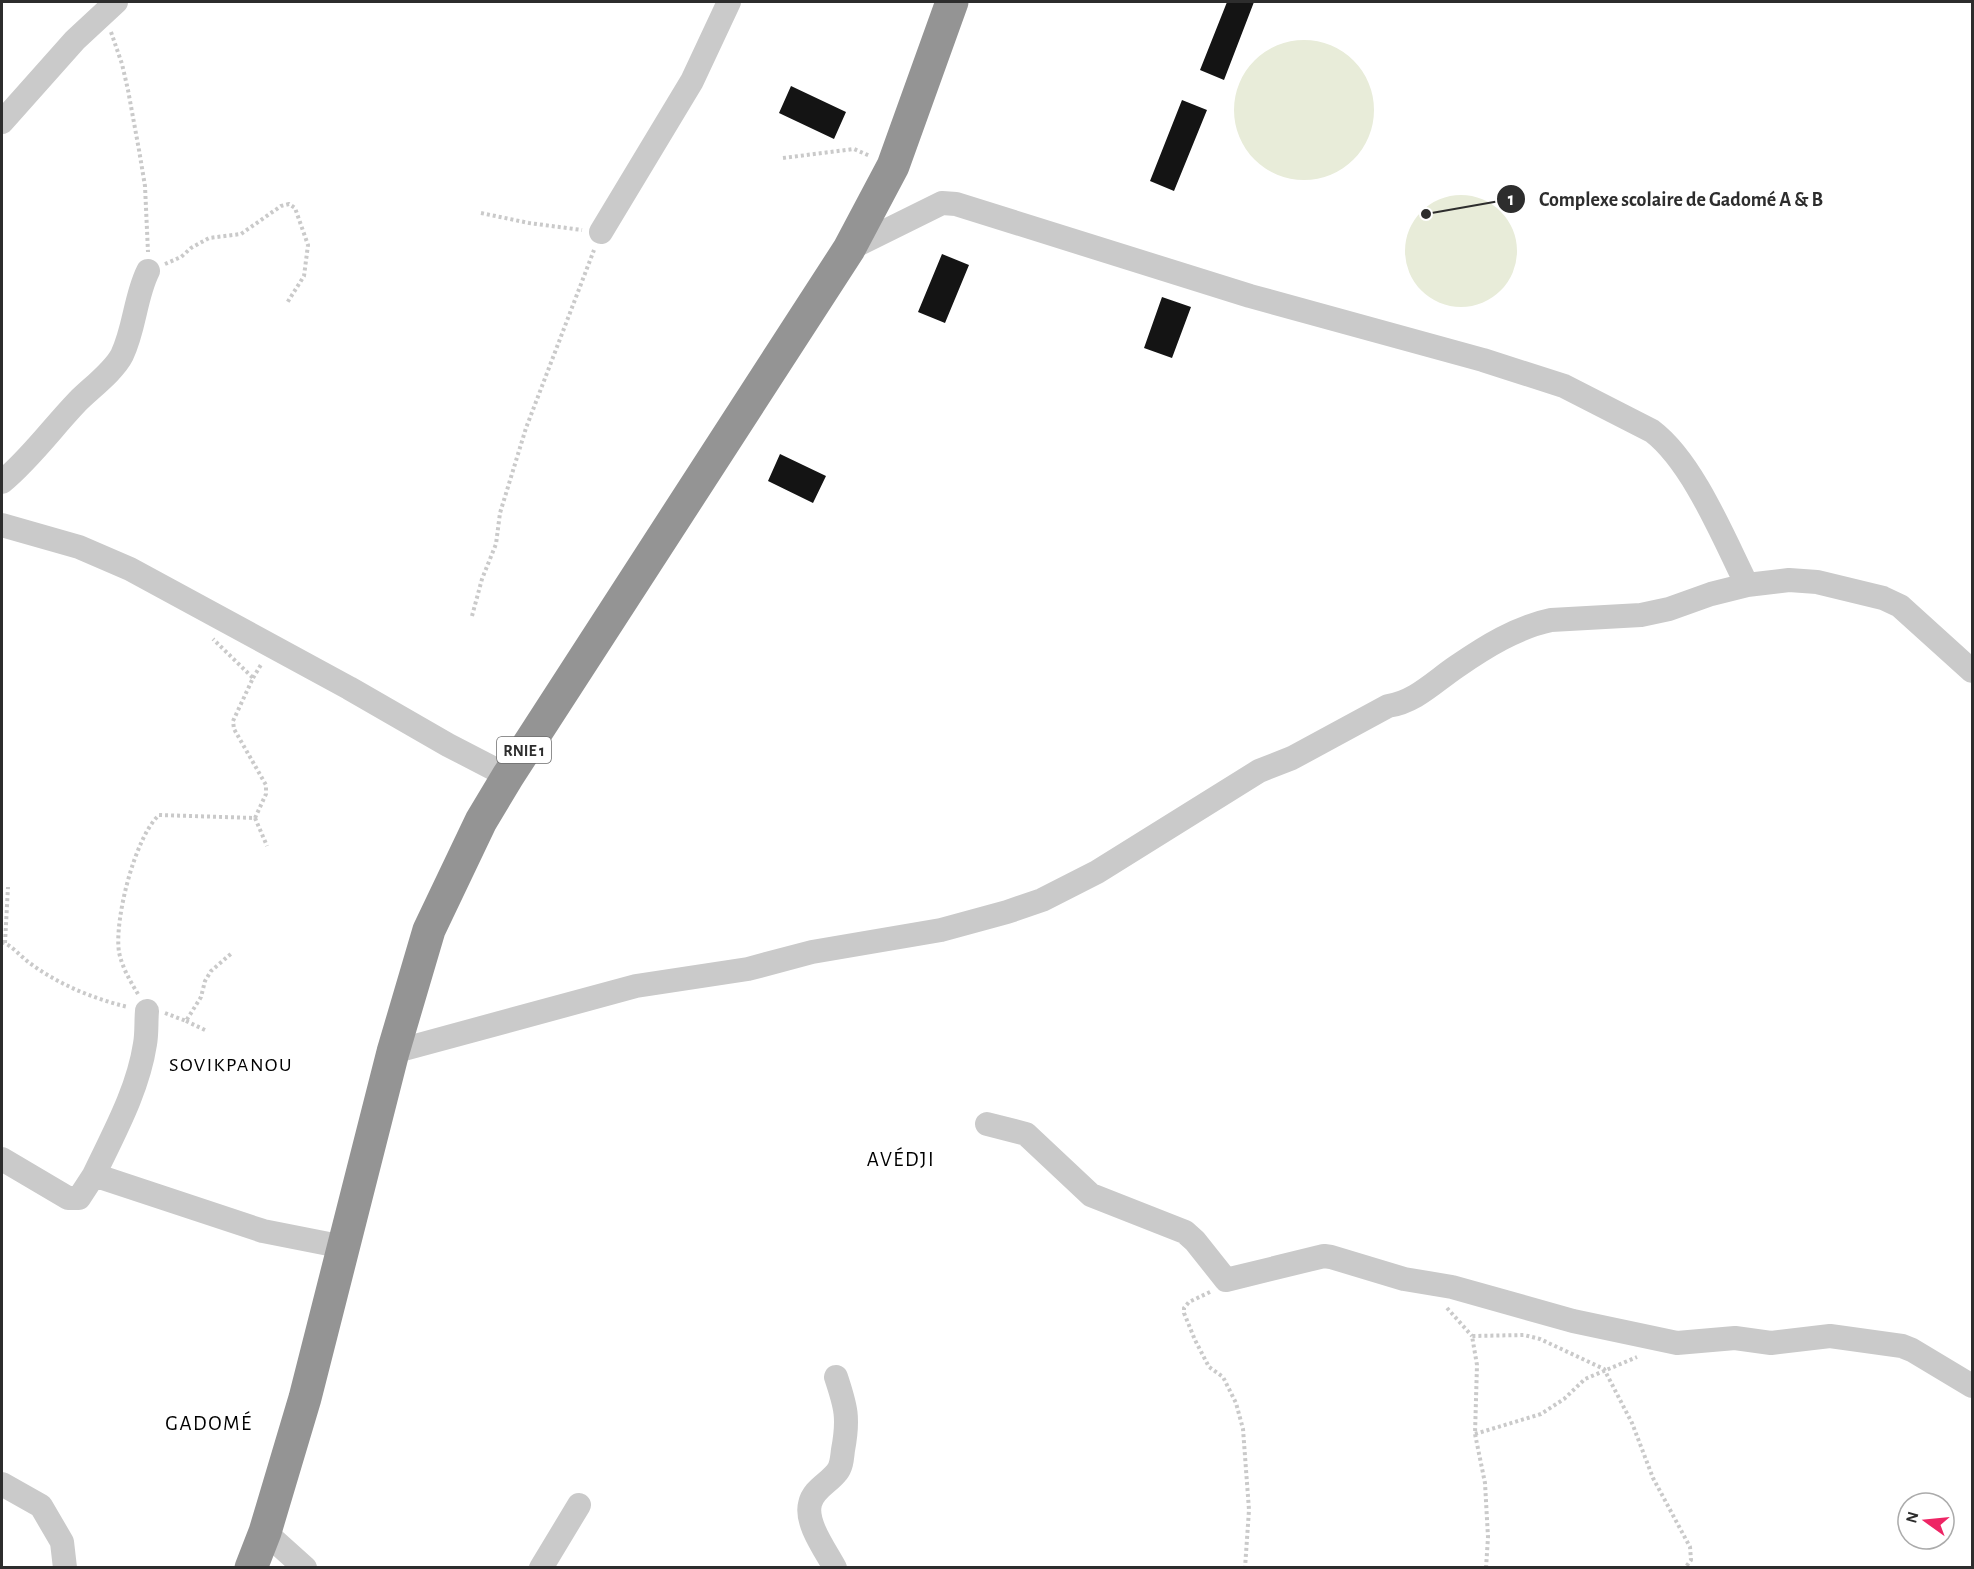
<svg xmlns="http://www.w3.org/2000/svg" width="1974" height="1569" viewBox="0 0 1974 1569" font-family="'Alegreya Sans',sans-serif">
  <rect width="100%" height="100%" fill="#fff"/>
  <path fill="#e8ecd9" d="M1234 110a70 70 0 1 1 140 0a70 70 0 1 1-140 0Z
    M1405 251a56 56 0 1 1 112 0a56 56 0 1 1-112 0Z"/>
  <path fill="#141414" d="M1227 2H1254L1224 80 1200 70Z
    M791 86 846 112 834 139 779 113Z
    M1182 100 1207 110 1174 191 1150 181Z
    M942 254 969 265 945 323 918 312Z
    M1162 297 1191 307 1172 358 1144 348Z
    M780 454 826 476 813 503 768 481Z"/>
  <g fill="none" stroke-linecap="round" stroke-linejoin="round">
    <path stroke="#cacaca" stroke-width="4" stroke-dasharray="3 3" stroke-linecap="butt" d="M111 32 122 64 128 90 139 150 145 186 148 252
      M783 158 854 149 870 156
      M481 213 529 223 582 230
      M165 264 181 257 191 248 209 238 241 234 281 206 289 204 295 208 308 245 304 276 287 303
      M472 616 482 579 496 544 500 513 526 428 594 250
      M253 678 262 663
      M255 818 267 846
      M2 942C13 946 21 957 31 964 60 985 94 999 128 1007
      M5 943 8 887
      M138 994C130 981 122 967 119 952 114 920 135 837 159 815L255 818 266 794V785L234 729 233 721 253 678 213 639
      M165 1013 186 1021 201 997 205 981 211 971 233 952
      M186 1021 205 1030
      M1210 1292 1189 1302 1184 1308V1313L1195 1340 1209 1367 1223 1377 1236 1403 1243 1429 1249 1510 1245 1568
      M1447 1308 1472 1336
      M1475 1434 1541 1414 1564 1399 1585 1379 1637 1357
      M1486 1568 1488 1537 1485 1483 1475 1434 1477 1365 1472 1336 1524 1335 1540 1339 1604 1369 1632 1423 1653 1478 1690 1547 1691 1560 1685 1568"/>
    <path stroke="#cacaca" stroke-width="24" d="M2 122 75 40 116 2
      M601 232 692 81 729 2
      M849 249 942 203 956 204 1250 296 1483 360 1564 386 1652 431C1693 462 1724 539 1747 585
      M2 482C31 458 52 428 78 401 91 388 114 371 122 355 135 328 135 297 148 271
      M2 525 79 547 130 569 349 688 448 745 508 776
      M393 1052 636 986 748 969 812 952 941 930 1007 912 1042 900 1097 872 1259 771 1292 758 1388 706C1415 702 1434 682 1456 667 1485 647 1517 627 1551 620L1641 615 1669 609 1711 594 1747 585 1789 580 1817 582 1883 598 1900 606 1972 671
      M987 1124 1026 1134 1091 1195 1185 1232 1195 1241 1226 1280 1324 1256 1331 1257 1404 1279 1452 1287 1573 1321 1677 1343 1735 1338 1771 1343 1830 1336 1902 1346 1912 1350 1972 1386
      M2 1159 68 1198H79L94 1175 263 1231 344 1247
      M94 1175C114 1133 138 1090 145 1044 147 1033 146 1022 147 1011
      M2 1484 41 1506 62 1542 65 1568
      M265 1532 305 1568
      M541 1568 579 1505
      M835 1568C826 1551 805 1523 810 1504 813 1489 829 1483 837 1472 842 1466 842 1457 843 1450 849 1418 846 1407 836 1377"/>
    <path stroke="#949494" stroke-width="33" d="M251 1568 265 1532 305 1398 393 1052 429 930 481 821 508 776 849 249 893 166 952 2"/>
  </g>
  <g text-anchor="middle" stroke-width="6" stroke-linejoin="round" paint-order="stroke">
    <rect fill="#fff" stroke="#6c6c6c" stroke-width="1.5" x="497" y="737" width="54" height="26" rx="4.5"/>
    <g font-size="16" font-weight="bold" fill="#2d2d2d">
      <text x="524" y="756">RNIE 1</text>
    </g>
    <g font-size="20" letter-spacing="1.5" fill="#000" stroke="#fff">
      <text x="231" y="1071">SOVIKPANOU</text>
    </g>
    <g font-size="21" letter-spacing="1.5" fill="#000" stroke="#fff">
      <text x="901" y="1166">AVÉDJI</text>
      <text x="209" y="1430">GADOMÉ</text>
    </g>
  </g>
  <path fill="none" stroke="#2d2d2d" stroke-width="2" d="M1426 214L1511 199"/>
  <g fill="#2d2d2d" stroke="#fff" stroke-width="2">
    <circle cx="1426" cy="214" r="6"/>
    <circle cx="1511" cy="199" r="15"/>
  </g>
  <g font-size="18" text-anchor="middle" font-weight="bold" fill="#fff">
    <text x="1511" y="205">1</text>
  </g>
  <g font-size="20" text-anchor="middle" font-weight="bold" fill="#2d2d2d" stroke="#fff" stroke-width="6" stroke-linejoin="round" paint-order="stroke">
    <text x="1681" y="206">Complexe scolaire de Gadomé A &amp; B</text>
  </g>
  <rect width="1974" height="1569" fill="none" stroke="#2d2d2d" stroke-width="6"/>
  <g transform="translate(1926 1521) rotate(285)"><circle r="28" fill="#ffffff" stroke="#ababab" stroke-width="1.5"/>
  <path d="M0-4.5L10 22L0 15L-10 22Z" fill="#ee2565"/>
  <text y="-9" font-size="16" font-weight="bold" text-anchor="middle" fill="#2d2d2d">N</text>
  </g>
</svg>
